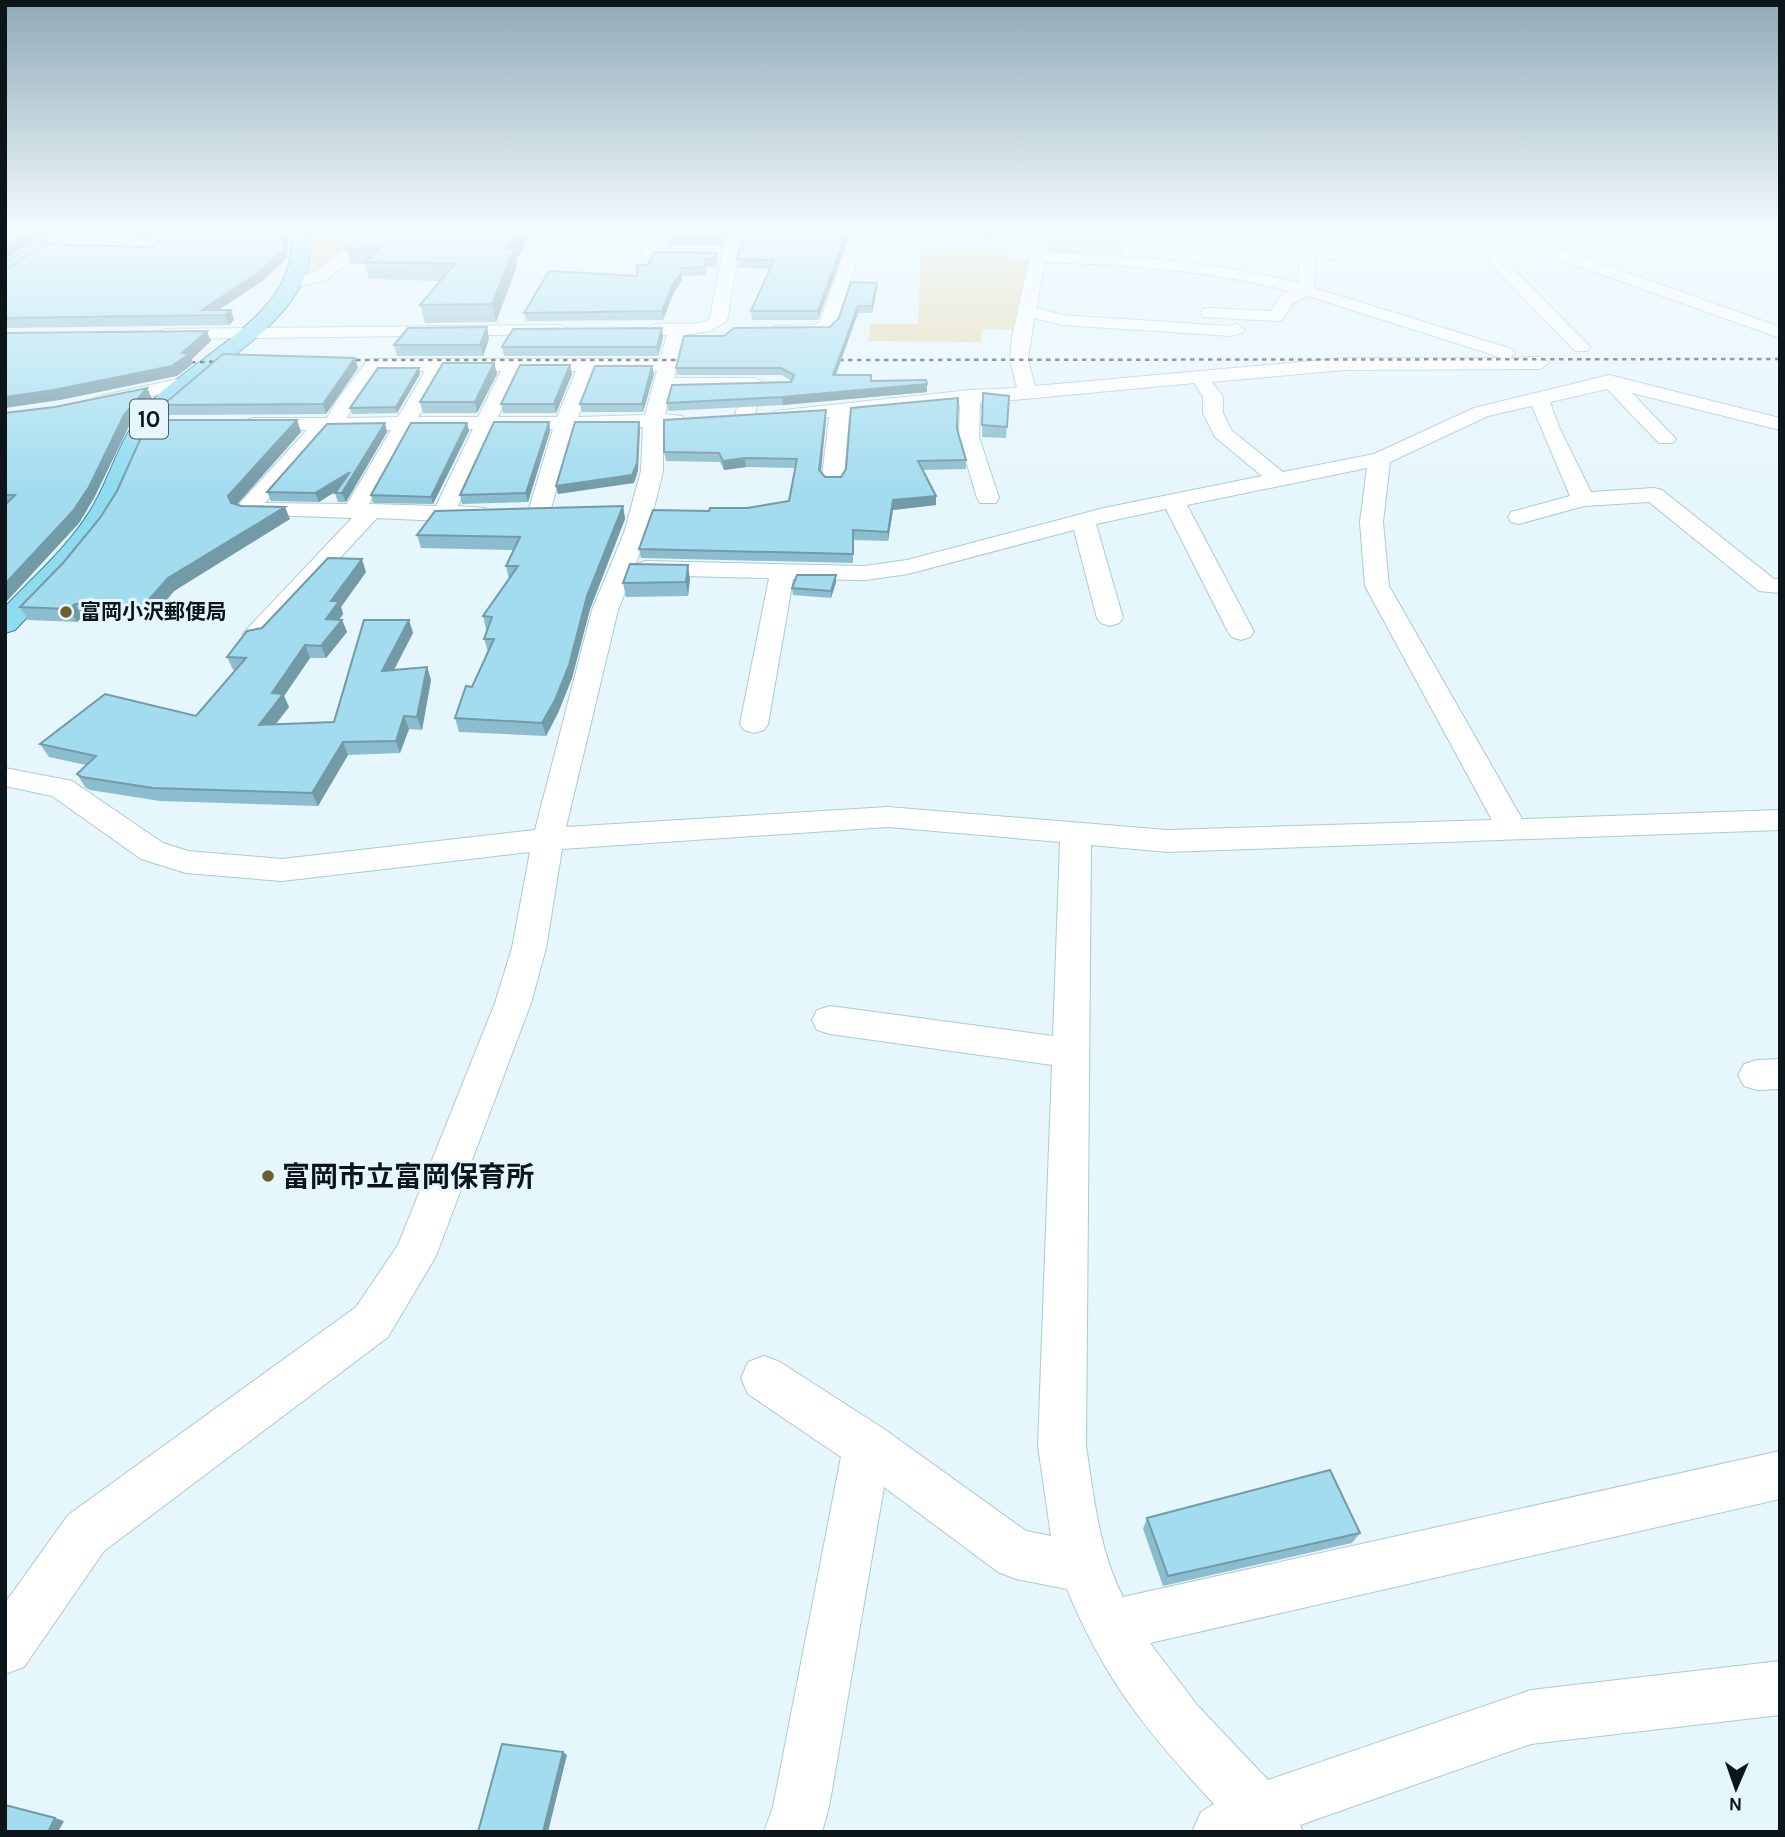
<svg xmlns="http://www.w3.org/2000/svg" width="1785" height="1837" viewBox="0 0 1785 1837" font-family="Karla,'Noto Sans JP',sans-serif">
  <rect width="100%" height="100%" fill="#e5f6fc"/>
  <path fill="#e4d4a8" d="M311 231H369L321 274 304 275 312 257Z
    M1046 231H1131L1120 246 1125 258 1044 255Z
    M921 246 1007 249V260L1031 261 1019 330 982 329 981 342 868 341 871 324H918Z"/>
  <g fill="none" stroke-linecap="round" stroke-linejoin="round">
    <g stroke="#adc9d3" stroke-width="2">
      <path id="minor" d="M365 231H382L328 279 292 288 284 283 286 280 316 272Z
        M652 231H667L659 249H699L707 254 699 259 643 257 641 254Z
        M730 231H745L738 254 727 321 710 331 684 335 674 378H755L765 384C756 394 759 409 752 420H738L735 416 741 390H671L665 414 682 416 685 420 682 424 663 426V471L648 533 635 565 645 561 865 566 907 560 1104 508 1262 476 1215 437 1203 413V397L1194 383 980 403 979 437 999 498 996 503H980L977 498 959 437 960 405 849 415 844 478 841 483H825L822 478 829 417 782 421 775 419 772 415 775 411 970 390 1017 388 1010 360 1012 337 1030 257 1031 231H1047L1046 253C1132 256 1214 261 1298 283L1300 259 1308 254 1314 256 1316 259 1314 288 1512 349 1515 353 1510 358 1540 357 1549 363 1540 369 1344 370 1212 382 1223 397V413L1231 430 1283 472 1374 454 1474 408 1609 375 1780 418V430L1632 393 1676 439 1673 443H1659L1607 389 1550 402 1559 427 1591 492 1654 488 1662 490 1774 579H1780V593L1759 591 1649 502 1584 506 1519 524 1511 522 1508 517 1511 512 1570 496 1532 406 1488 416 1390 462 1383 522 1389 586 1522 819 1780 810V830L1167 852 1091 845 1086 1446C1094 1498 1099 1550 1123 1597L1780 1451V1499L1150 1643 1197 1705 1268 1780 1531 1690 1780 1661V1715L1531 1744 1300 1825 1303 1832H1192L1201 1812 1214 1804C1147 1732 1105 1681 1067 1589L1016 1579 998 1572 884 1487 829 1807 822 1832H764L773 1807 841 1457 748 1394 741 1378 748 1362 764 1356 780 1362 884 1429 1026 1531 1051 1536 1038 1446 1052 1065 830 1034 817 1030 812 1020 817 1010 830 1006 1053 1036 1060 842 888 827 562 849 546 948 531 1003 436 1256 388 1337 104 1551 24 1667 5 1674V1603L68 1515 356 1307 398 1245 495 1003 512 948 530 852 282 881 186 873 141 859 52 796 5 786V768L72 781 163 843 188 851 282 859 535 830 592 610 624 533 641 471 643 427 573 429 550 512 547 517H531L528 512 553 429H493L458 506 485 508 488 513 485 518 443 521 377 518 265 639 256 642 247 639 243 634 247 629 352 518 239 514 236 509 239 504 307 430H253L246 428 243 424 246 420 253 418H327L337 400 367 361 374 359H660L667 335 648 333 645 329C658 317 691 330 710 319L722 254ZM1045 262C1128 265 1208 270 1289 291L1280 297 1271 311 1209 308 1203 309 1200 313 1203 317 1276 321 1282 320 1292 304 1308 296 1503 358H1344L1035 386 1028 360 1034 318 1063 325 1231 336 1242 333 1245 329 1236 324 1229 326 1063 315 1036 308ZM379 371H425L398 417 347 418 353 405ZM444 371H501L478 417H418ZM520 371H576L557 417H498ZM595 371H657L645 415 578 417ZM473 429 436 506 369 504 411 430ZM329 430H391L347 504 265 503ZM1367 468 1360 522 1365 586 1492 820 1167 830 888 807 566 827 618 610 634 569 637 573 645 575 769 578 740 724 744 730 754 733 764 730 768 724 793 579 865 580 908 574 1074 530 1097 618 1101 623 1110 626 1119 623 1123 618 1096 524 1166 509 1228 632 1232 637 1241 640 1250 637 1254 632 1187 505Z
        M852 231H867L834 329 817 335 774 334 771 330 774 326 814 325 820 322Z
        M1306 231H1321L1339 256 1337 259H1325Z
        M1484 231H1510L1780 327V338L1500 238 1506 261 1590 347 1587 351H1575L1492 265Z
        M558 325 564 326 567 330 564 334 164 339 155 334 164 329Z
        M187 377 197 383 194 387 103 407 93 401 96 397Z
        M1780 1059V1089L1757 1090 1744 1086 1738 1075 1744 1064 1757 1060Z"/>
    </g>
    <g stroke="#31869f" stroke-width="2">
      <path id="major" d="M54 231H75L12 275 5 277V263Z
        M290 231H308C326 319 201 364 158 422 138 450 133 485 115 513 88 557 50 593 15 630L5 633V607C34 576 68 547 90 511 109 481 117 445 139 416 181 359 306 316 290 231Z"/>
    </g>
    <use href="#minor" fill="#fff" fill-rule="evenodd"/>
    <use href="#major" fill="#8fdbf0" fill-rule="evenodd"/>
    <path stroke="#303b3f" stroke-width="2.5" stroke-dasharray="4.5 4.5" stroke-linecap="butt" d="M338 360H698
      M821 360 1780 359
      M173 363 233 361"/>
  </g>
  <path fill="#8cbdce" d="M66 231H158L147 240 69 238Z
    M168 231H288L287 258 261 282 219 310 234 320 229 325 5 328V269L148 247 155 244Z
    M728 231 722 246H668L667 237Z
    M745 231H851L818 320H752L751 311 770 269 738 268 737 259Z
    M953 231H998V240L953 239Z
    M346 248 522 252 516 259 517 266 496 322 425 323 420 305 441 281 369 279 365 264H351Z
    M717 253 718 262 717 267H706V275L681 276 682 281 674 292 663 320 526 321 524 313 637 276 648 265Z
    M877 290 872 313H858L836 375H871V381L927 384V392L783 405 668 411 667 403 791 382V381L782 375H677L676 368 724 336 830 327Z
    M487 327 489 339 483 356H397L394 345Z
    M662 328 663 338 658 356H504L502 347Z
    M494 363 497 374 477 413H423L420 402Z
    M570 365 572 374 556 413H503L501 404Z
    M652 366 654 374 643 412H582L580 404Z
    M358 368 326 414 168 415 163 405Z
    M420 374 397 413 352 414 350 408Z
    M147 388 152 399 129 426 94 498 79 523 5 603V413L55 407Z
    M983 393 1009 396 1006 438 982 437Z
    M826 410V419L821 472 825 477H841L957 429 966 460V469L922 470 936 496V505L893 510 888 541 853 540V563L641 558 639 549 709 511 747 508 789 501 795 468 746 467 724 470 720 462 666 461 664 452Z
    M297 420 301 432 237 504 290 519 174 591 152 618 82 617 77 622 28 620 20 607Z
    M549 422 550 431 528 502 462 504 460 495Z
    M467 423 469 431 433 504 373 503 371 495Z
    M387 432 346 502H338L335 493 337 490 319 502 271 501 267 492Z
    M623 506 625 519 590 609 572 678 558 713 546 736 459 732 455 718 472 687 488 652 484 639 487 630 486 629 483 616 509 579 506 566 514 550 421 548 417 535Z
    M366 572 341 607 343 614 339 620H342L347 632 326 658H310L284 696 289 707 275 724 334 722 409 620 413 633 394 670 427 667 431 680 422 730 409 729 400 753 348 755 318 806 160 801 90 790 85 787 77 774 86 765 49 757 40 744 196 716 236 670H233L227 657 262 628Z
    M836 575V582L831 598 793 595 792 588Z
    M690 579 688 596 626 597 623 583Z
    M1147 1518 1360 1533 1352 1543 1163 1586 1143 1529Z"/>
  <path fill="#729aa7" d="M31 231H49L5 260V248Z
    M144 231H158L147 240Z
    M285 231H288L287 258 261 282 211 315 202 310Z
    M309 231H317L311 237Z
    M520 231H530L522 252 516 259 517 266 496 322 492 304 506 249Z
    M724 231H728L722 246 721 237Z
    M847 231H851L818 320V311Z
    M681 273 682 281 674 292 663 320 662 311 673 284Z
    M877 283V290L872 313V306Z
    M858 306V313L833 382V375Z
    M231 310 234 320 229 325 225 315Z
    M487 327 489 339 483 356 480 345Z
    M662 328 663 338 658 356 657 347Z
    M207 331 211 341 192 359 193 364 177 376 60 400 5 408V397L182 353Z
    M355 358 358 368 326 414 323 404Z
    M494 363 497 374 477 413 475 402Z
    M570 365 572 374 556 413 554 404Z
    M652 366 654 374 643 412 642 404Z
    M419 368 420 374 397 413 396 407Z
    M927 384V392L783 405 782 397Z
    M147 388 152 399 129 426 94 498 79 523 5 603V584L124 415Z
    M826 410V419L820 479 819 470Z
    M297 420 301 432 233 509 228 496Z
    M549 422 550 431 528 502 526 493Z
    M639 422 640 430 638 471 634 483 558 494 556 486Z
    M385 423 387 432 346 502 342 493 349 483 319 502 315 493Z
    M467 423 469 431 433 504 431 497Z
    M745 458 746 467 724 470 723 461Z
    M936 496V505L893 510 888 541V532L893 500Z
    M623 506 625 519 590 609 572 678 558 713 546 736 542 723 587 596Z
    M285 507 290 519 174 591 152 618 145 604 168 578Z
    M362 559 366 572 341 607 343 614 331 632 326 619 331 601Z
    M688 565 690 579 688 596 686 582Z
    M836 575V582L831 598V591Z
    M75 604 82 617 77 622 69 609Z
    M342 620 347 632 326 658 321 646Z
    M409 620 413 633 387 683 382 671Z
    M305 645 310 658 284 696 289 707 265 738 259 725 272 693Z
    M427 667 431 680 422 730 417 717Z
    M404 716 409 729 400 753 396 741Z
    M343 742 348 755 318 806 312 793Z
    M563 1752 567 1755 548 1832H543Z
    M55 1818 64 1821 58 1832H48Z"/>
  <path fill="#a3dcef" stroke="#729aa7" stroke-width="2" d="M5 231H31L5 248Z
    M168 231H285L284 249 258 273 202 310H231L225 315 5 318V269L9 268 44 244 148 247 155 244Z
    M367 231H520L519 235 506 249H514L492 304 420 305 455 264 365 262 380 248H346Z
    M672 231H724L721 237H667Z
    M745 231H847L818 311H751L774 260 737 259Z
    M654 252 717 253 716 259H706L705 267 680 268 681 273 673 284 662 311 524 313 549 271 637 276V265H648Z
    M851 282 877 283 872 306H858L833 375H871V381L926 380 927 384 782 397 667 403 672 385 791 382 794 375 781 368H676L684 336H724L734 328 830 327 839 318Z
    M487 327 480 345H394L408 328Z
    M662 328 657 347H502L513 329Z
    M207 331 182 353 189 354 172 366 54 390 5 397V333Z
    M223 354 355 358 323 404 163 405Z
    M443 363H494L475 402H420Z
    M520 365H570L554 404H501Z
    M595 366H652L642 404H580Z
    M378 368H419L396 407 350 408Z
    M147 388 124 415 89 487 73 511 5 584V505L15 495H5V413L55 407Z
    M983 393 1009 396 1007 427 982 425Z
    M958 398 957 429 966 460 918 461 936 496 893 500 888 532 853 530V554L639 549 653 510 709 511 710 508H747L789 501 797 459 745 458 723 461 719 453 664 452V420L826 410 819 470 825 477H841L846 469 851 408Z
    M149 420H297L228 496 231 503 241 506 285 507 168 578 145 604H75L69 609 20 607 63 563 100 518 117 491Z
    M494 422H549L526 493 460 495Z
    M575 422H639L637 463 632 475 556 486Z
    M385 423 342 493H335L350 472 315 493 267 492 327 424Z
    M411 423H467L431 497 371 495Z
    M623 506 587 596 569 665 555 700 542 723 455 718 466 686 472 687 494 639H484L492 617 483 616 518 566H506L520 537 417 535 435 511Z
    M328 558 362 559 331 601H339L326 619 342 620 321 646 305 645 272 693 283 694 259 725 334 722 364 620H409L382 671 427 667 417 717 404 716 396 741 343 742 312 793 153 788 82 777 77 774 96 756 40 744 105 694 196 716 246 658 227 657 247 631 262 628Z
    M630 564 688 565 686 582 623 583Z
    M797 575H836L831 591 792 588Z
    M1330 1470 1360 1533 1168 1576 1147 1518Z
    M502 1744 563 1752 543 1832H478Z
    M5 1805 55 1818 48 1832H5Z"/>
  <linearGradient id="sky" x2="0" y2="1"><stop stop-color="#8faab7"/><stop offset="0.47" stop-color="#f3fbfe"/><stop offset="1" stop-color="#f3fbfe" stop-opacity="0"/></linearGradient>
  <rect width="1785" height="489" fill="url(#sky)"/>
  <g fill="#6f5d2b" stroke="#e5f6fc" stroke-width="2.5">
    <circle cx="66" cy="612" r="7"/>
    <circle cx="268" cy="1176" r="7"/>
  </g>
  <g text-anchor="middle" stroke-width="6" stroke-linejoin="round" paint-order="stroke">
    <g font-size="21" font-weight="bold" fill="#0c161a" stroke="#e5f6fc" text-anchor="start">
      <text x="80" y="619">富岡小沢郵便局</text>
    </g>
    <rect fill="#e5f6fc" stroke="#4d595e" stroke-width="2" x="130" y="399.5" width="38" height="39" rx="5"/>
    <g font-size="23" font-weight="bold" fill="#0c161a">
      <text x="149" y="427">10</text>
    </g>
    <g font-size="28" font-weight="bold" fill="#0c161a" stroke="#e5f6fc" text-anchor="start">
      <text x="282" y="1186">富岡市立富岡保育所</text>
    </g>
  </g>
  <rect width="1785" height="1837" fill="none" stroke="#0c161a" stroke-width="14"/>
  <g transform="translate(1736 1788) rotate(182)" stroke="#e5f6fc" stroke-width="5" paint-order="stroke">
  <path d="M0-5L12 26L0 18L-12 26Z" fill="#0c161a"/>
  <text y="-10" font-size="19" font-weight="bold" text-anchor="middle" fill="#0c161a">N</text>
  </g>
</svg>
